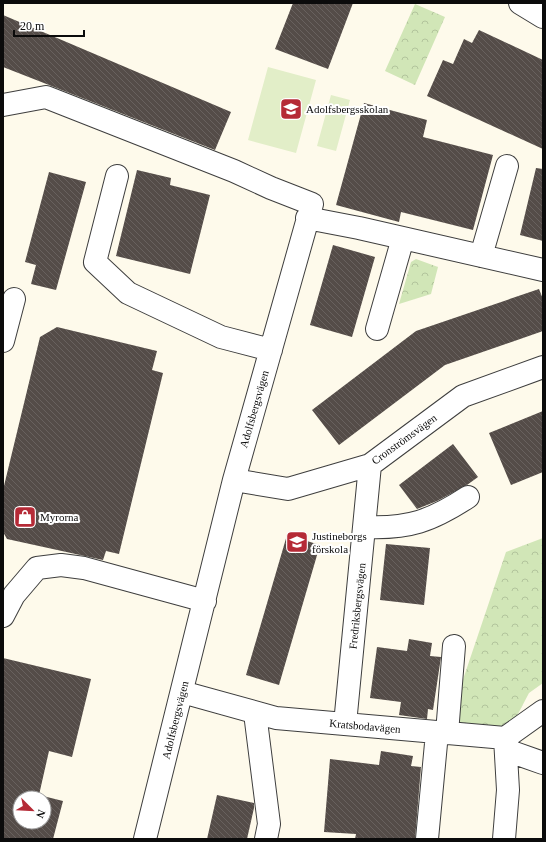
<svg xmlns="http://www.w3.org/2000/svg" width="546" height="842" viewBox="0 0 546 842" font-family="'Times New Roman',serif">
  <defs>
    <pattern id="park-crowns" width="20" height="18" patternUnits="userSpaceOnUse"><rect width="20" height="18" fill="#d1e6b7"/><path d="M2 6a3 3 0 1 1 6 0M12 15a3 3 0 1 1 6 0" fill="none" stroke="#b2c49c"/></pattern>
    <pattern id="building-back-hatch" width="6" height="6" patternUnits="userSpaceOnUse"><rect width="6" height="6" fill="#544c48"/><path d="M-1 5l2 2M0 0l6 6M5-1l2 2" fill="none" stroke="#68615e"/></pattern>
  </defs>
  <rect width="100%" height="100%" fill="#fefaeb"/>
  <path fill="url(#park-crowns)" d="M415 4 445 17 415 85 385 71Z
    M416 259 438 267 431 294 399 304 411 262Z
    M543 538V683L529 693 509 731 448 724 506 552Z"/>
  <path fill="#e2eec8" d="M268 67 316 80 296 153 248 140Z
    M331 95 350 100 336 151 317 146Z"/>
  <path fill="url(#building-back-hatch)" fill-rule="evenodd" d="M293 3H353L328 69 275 49Z
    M3 15 231 112 215 150 3 67Z
    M479 30 543 60V149L427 96 443 60 453 64 464 39 472 43Z
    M364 103 427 120 423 137 493 155 473 230 401 212 399 222 336 205Z
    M536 168 543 169V241L520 235Z
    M137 170 171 178 170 185 210 195 190 274 116 256Z
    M49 172 86 182 56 290 31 284 36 265 25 262Z
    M333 245 375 257 352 337 310 325Z
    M539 289 543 299V331L445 365 339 445 312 410 416 331Z
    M57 327 157 351 152 370 163 373 119 554 106 551 103 560 7 539 3 532V490L40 337Z
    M543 411V472L511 485 489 433Z
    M453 444 478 477 467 485 437 501 417 509 399 485Z
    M287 535 320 545 279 685 246 675Z
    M386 544 430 548 424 605 380 600Z
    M409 639 432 643 430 656 441 657 433 710 428 709 427 719 399 715 401 702 370 698 377 647 407 651Z
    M3 658 91 679 72 757 49 751 39 795 63 801 53 839H3ZM20 798H44V822H20Z
    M381 751 413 756 411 766 421 767 415 839H355L356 834 324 832 330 759 379 765Z
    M217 795 254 803V808L247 839H207Z"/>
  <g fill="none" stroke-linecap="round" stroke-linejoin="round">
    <g stroke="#3e3e3e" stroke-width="24">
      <path id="minor" d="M520 3 543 17
        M3 105 46 97 234 171 271 188 312 204 234 480 145 839
        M117 176 95 262 128 293 221 337 271 350
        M307 218 359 228 543 270
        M481 256 507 166
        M377 329 403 238
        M3 341 14 299
        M234 480 288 489 370 465 463 396 543 367
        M365 527C409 529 431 521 468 497
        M3 616 14 595 37 568 61 565 84 568 205 601
        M182 692 276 718 505 738 543 711
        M255 713 269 824 266 839
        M345 724 370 465
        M447 733 454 646
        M506 750 543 763
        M427 839 437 733
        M504 839 508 790 505 738"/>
    </g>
    <use href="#minor" stroke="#fff" stroke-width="22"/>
  </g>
  <defs>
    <g id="school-square" transform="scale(1.15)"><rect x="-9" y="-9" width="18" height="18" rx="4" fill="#b52a36" stroke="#fff"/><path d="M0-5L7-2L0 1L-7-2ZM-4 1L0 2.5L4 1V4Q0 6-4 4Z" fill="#fff"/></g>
    <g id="shop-square" transform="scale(1.15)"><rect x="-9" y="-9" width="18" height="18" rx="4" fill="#b52a36" stroke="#fff"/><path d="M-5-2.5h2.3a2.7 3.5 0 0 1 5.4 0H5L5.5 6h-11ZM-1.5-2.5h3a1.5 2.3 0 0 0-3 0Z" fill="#fff"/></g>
  </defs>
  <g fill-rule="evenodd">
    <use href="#school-square" x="291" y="109"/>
    <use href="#shop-square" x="25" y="517"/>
    <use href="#school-square" x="297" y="542"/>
  </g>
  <g text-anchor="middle" stroke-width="4" stroke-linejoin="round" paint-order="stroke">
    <g font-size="11" fill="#0b0b0b" stroke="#fff" text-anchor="start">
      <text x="306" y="113">Adolfsbergsskolan</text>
      <text x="40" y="521">Myrorna</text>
      <text x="312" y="540">Justineborgs<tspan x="312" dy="13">förskola</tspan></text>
    </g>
    <g font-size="11" fill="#0b0b0b" stroke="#fff">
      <text transform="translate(254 409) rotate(-74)" y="4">Adolfsbergsvägen</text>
      <text transform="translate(404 439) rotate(-36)" y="4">Cronströmsvägen</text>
      <text transform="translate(357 606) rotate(-84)" y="4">Fredriksbergsvägen</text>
      <text transform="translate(175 720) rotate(-76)" y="4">Adolfsbergsvägen</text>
      <text transform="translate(365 726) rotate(5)" y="4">Kratsbodavägen</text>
    </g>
  </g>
  <rect width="546" height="842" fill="none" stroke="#0b0b0b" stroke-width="8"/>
  <g transform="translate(32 810) rotate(114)"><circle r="19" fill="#ffffff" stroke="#9d9d9d"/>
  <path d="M0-3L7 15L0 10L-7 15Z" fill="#b52a36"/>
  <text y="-6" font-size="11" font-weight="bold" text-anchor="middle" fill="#0b0b0b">N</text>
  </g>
  <path d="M14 30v6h70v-6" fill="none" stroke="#0b0b0b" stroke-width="2"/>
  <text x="20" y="30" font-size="12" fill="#0b0b0b" stroke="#ffffff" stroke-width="3" paint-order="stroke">20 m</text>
</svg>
